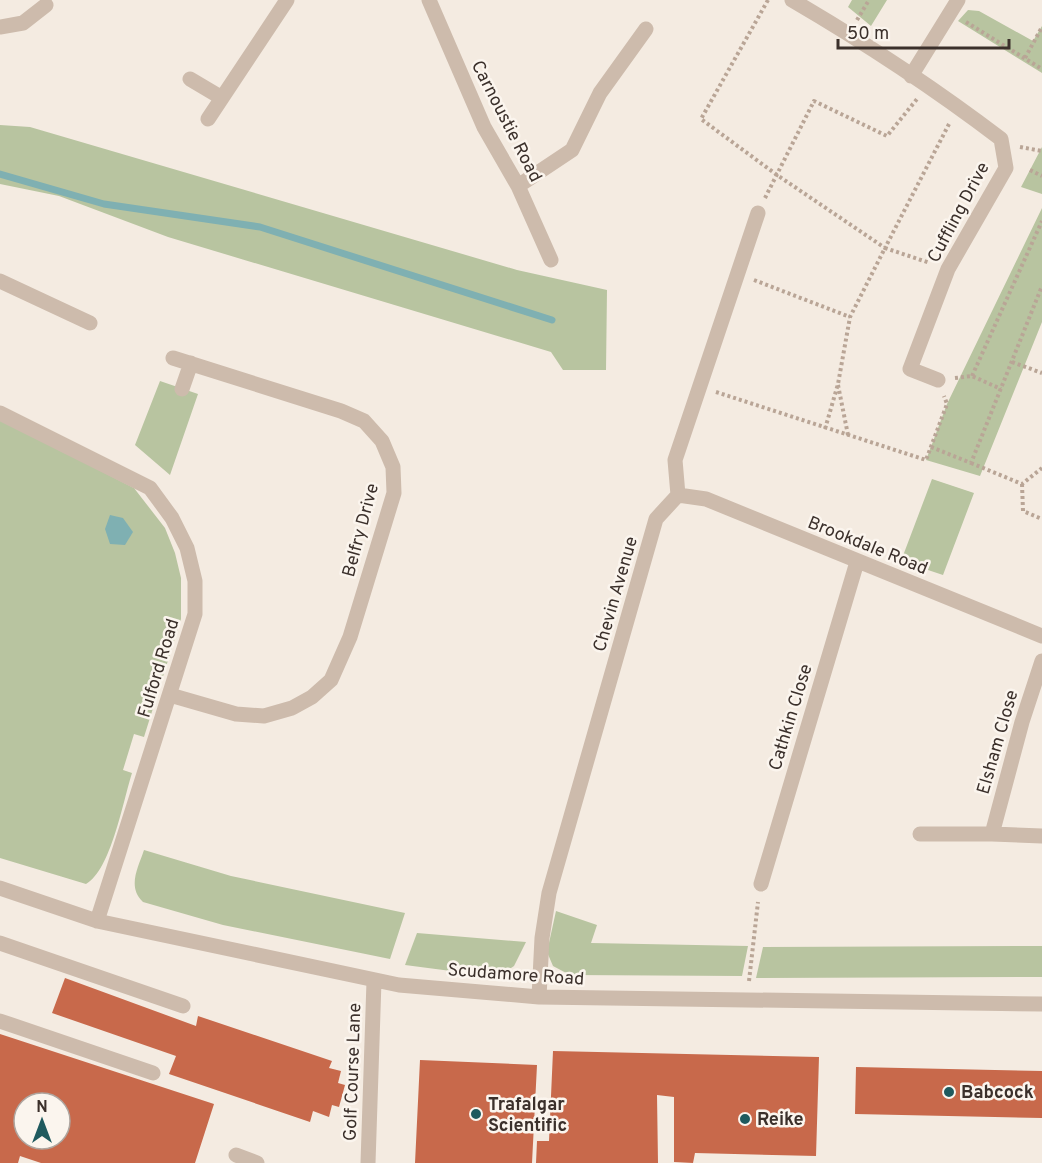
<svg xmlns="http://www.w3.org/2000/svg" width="1042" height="1163" viewBox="0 0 1042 1163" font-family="Overpass,sans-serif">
  <rect width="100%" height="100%" fill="#f4ebe1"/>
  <path fill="#b8c4a0" d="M852 0H887L871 26 848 7Z
    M968 10 979 11 1033 41 1042 26V73L958 21Z
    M0 125 30 127 517 270 607 290 606 370H563L551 352 168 237 59 196 0 184Z
    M1042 147V194L1021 187Z
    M1042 208V322L980 476 926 460 947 404Z
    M160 381 198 394 170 475 135 445Z
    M0 419 134 488 165 528 175 553 181 578V619L144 737 134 734 123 770 132 773C123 801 111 870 86 884L0 858Z
    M932 479 974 493 943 575 901 561Z
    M144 850 231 876 405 913 390 959 223 925 143 902C127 887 138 868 144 850Z
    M556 911 597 925 591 943 748 946 742 976 570 975 553 966 547 952Z
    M417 933 526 942 514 966 497 977 405 965Z
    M1042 946V977L756 978 763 947Z"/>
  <path fill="#7fb0b2" d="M110 515 123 518 133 532 125 545 110 544 105 529Z"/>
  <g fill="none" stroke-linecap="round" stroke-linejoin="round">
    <path stroke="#7fb0b2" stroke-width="7" d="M0 174 104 204 260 227 552 320"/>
  </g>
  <path fill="#c8694b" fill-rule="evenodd" d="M65 978 196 1026 198 1016 332 1061 329 1068 341 1071 338 1083 345 1085 339 1107 332 1105 329 1117 313 1111 310 1122 169 1074 176 1056 52 1013Z
    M0 1034 214 1104 195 1163H41L20 1156 18 1163H0ZM24 1103H60V1139H24Z
    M553 1051 819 1057 816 1156 695 1153 693 1163 674 1162V1097L657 1095 658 1163H536L537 1141H549Z
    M420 1060 537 1065 532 1163H415Z
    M856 1067 1042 1071V1118L855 1114Z"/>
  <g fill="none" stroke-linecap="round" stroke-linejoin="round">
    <path stroke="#b9a596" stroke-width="4" stroke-dasharray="3 3" stroke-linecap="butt" d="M768 0 701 119 777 175 885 248 949 124
      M857 20 869 0
      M966 22 1042 69
      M1025 58 1042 27
      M1020 147 1042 151
      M1030 170 1042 176
      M765 198 814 101 887 136 917 99
      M754 280 850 317
      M1012 362 1042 373
      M972 376 1042 221
      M955 378 972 376 1001 389
      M838 385 848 435
      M716 392 926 460 947 404 944 396
      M825 429 838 384 850 317 885 248 930 263
      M931 447 971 463 1042 286
      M971 463 1022 484 1042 468
      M1022 484 1023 511 1042 519
      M749 981 758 902"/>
    <path stroke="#cdbbac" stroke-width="15" d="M429 0 484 127 518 186 551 260
      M792 0C864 42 934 88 1001 139L1006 168 948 269 910 369 938 380
      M0 27 23 23 46 5
      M911 76 958 0
      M190 79 222 98
      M208 119 287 0
      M518 186 572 150 600 93 646 29
      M0 281 90 323
      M182 389 191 363
      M0 413 150 488 172 518 187 548 195 581V614L97 921
      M678 495 706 499 1042 636
      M170 695 236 714 264 716 292 708 312 697 331 680 350 637 394 493 393 467 382 441 364 421 341 411 173 358
      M920 834H992L1022 722 1042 661
      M992 834 1042 836
      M761 884 857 562
      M0 888 97 921 399 985 539 997 1042 1004
      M0 943 183 1006
      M539 997 542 938 549 893 656 519 678 495 675 460 758 213
      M0 1021 153 1073
      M236 1155 257 1163
      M368 1163 374 981"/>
  </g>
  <g fill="#1f5a5e" stroke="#fbf5ee" stroke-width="2">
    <circle cx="949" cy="1092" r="6"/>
    <circle cx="476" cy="1114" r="6"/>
    <circle cx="745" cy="1119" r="6"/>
  </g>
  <g text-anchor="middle" stroke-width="5" stroke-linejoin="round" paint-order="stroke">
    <g font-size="18" fill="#3b302b" stroke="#fbf5ee">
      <text transform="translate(507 121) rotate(63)" y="6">Carnoustie Road</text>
      <text transform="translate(958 212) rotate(-62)" y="6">Cuffling Drive</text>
      <text transform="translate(360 530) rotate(-75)" y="6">Belfry Drive</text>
      <text transform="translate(868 545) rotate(22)" y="6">Brookdale Road</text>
      <text transform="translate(615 594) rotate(-74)" y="6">Chevin Avenue</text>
      <text transform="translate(158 668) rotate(-73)" y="6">Fulford Road</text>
      <text transform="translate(790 717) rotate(-73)" y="6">Cathkin Close</text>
      <text transform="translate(997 742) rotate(-74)" y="6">Elsham Close</text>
      <text transform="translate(516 974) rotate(4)" y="6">Scudamore Road</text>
      <text transform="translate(352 1072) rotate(-88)" y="6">Golf Course Lane</text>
    </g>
    <g font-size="18" font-weight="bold" fill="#3b302b" stroke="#fbf5ee" text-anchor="start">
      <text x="961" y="1098">Babcock</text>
      <text x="488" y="1110">Trafalgar<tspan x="488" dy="21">Scientific</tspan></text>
      <text x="757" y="1125">Reike</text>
    </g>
  </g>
  <g transform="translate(42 1121)"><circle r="28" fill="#fbf5ee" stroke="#aea6a0" stroke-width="1.5"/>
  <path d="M0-4.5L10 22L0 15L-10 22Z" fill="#1f5a5e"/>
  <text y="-9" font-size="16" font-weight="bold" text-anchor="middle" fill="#3b302b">N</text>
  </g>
  <path d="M838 39v9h171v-9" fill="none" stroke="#3b302b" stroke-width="3"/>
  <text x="847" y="39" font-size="18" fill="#3b302b" stroke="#fbf5ee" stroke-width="4.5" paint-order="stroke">50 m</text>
</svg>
